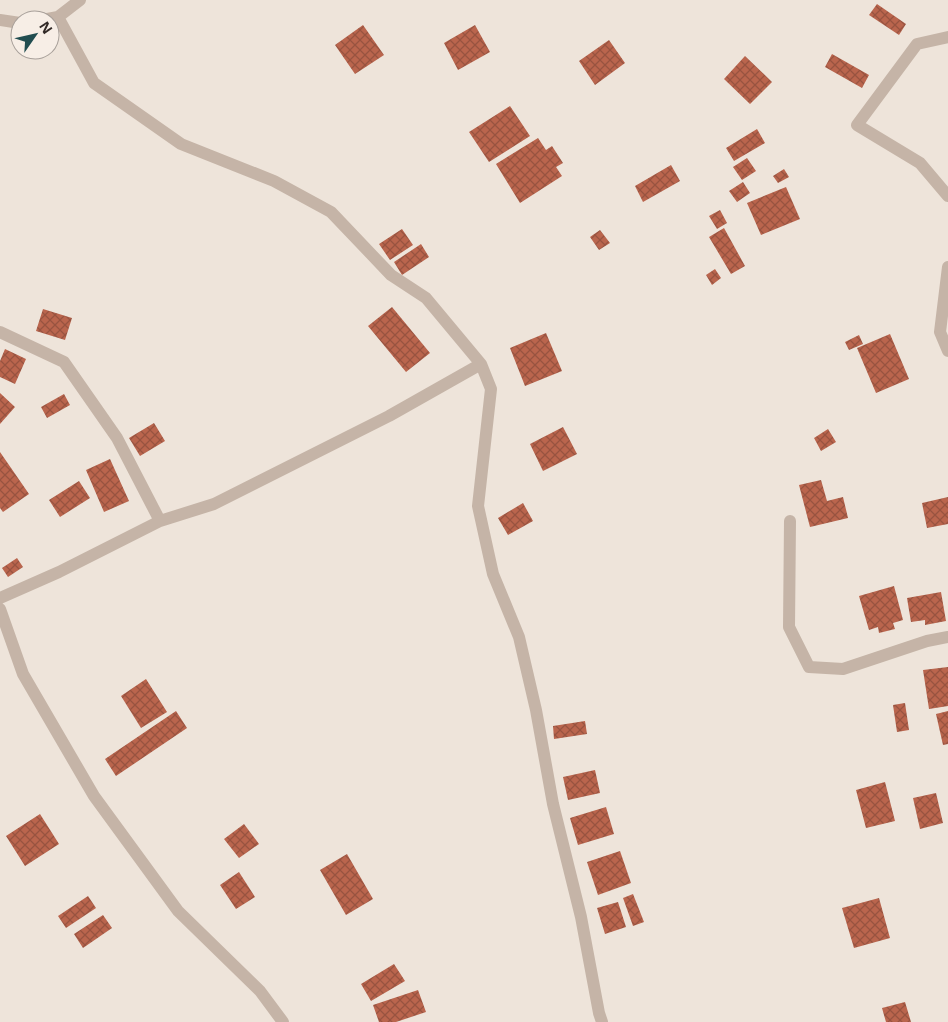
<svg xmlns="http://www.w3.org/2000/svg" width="948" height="1022" viewBox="0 0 948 1022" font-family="'Open Sans',sans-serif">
  <defs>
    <pattern id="building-cross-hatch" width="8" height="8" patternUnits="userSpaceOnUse" patternTransform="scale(1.25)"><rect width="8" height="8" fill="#ba654d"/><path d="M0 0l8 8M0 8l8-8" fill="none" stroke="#985340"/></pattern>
  </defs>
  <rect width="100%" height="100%" fill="#eee4da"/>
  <path fill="url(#building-cross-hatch)" d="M877 4 906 24 899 35 869 15Z
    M363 25 384 55 355 74 335 45Z
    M475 25 490 52 458 70 444 43Z
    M609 40 625 63 595 85 579 61Z
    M832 54 869 75 862 88 825 67Z
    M745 56 772 82 750 104 724 79Z
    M510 106 530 136 489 162 469 132Z
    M757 129 765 143 734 161 726 148Z
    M538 138 546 150 552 146 563 163 556 167 562 176 520 203 496 164Z
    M747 158 756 171 742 180 733 167Z
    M671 165 680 181 643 202 635 186Z
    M784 169 789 177 778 183 773 176Z
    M743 182 750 193 737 202 729 191Z
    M786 187 800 219 761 235 747 203Z
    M720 210 727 223 717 229 709 216Z
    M724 228 745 266 731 274 709 237Z
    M402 229 413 245 390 260 379 244Z
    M600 230 610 243 599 250 590 237Z
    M421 244 429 257 402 275 394 262Z
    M715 269 721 278 712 285 706 275Z
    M392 307 430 353 406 372 368 326Z
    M43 309 72 318 65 340 36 331Z
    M546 333 562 371 525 386 510 348Z
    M890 334 909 379 876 393 857 348Z
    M859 335 863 344 849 350 845 342Z
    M5 349 26 359 15 384 0 377V361Z
    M0 393 15 407 0 424Z
    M64 394 70 405 47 418 41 407Z
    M154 423 165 441 140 456 129 438Z
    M563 427 577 454 543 471 530 444Z
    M828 429 836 442 821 451 814 438Z
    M0 452 29 494 3 512 0 508Z
    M110 459 129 501 104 512 86 470Z
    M821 480 827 501 843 497 848 518 810 527 799 485Z
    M79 481 90 498 60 517 49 500Z
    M948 497V524L927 528 922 503Z
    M523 503 533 521 508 535 498 518Z
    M17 558 23 567 8 577 2 568Z
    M894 586 903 620 893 623 895 629 879 633 878 627 869 630 859 596Z
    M941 592 946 621 925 625V620L911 622 907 598Z
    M948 667V706L929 709 923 670Z
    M146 679 167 712 141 728 121 696Z
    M905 703 909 730 897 732 893 705Z
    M176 711 187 728 116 776 105 759Z
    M948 711V744L943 745 936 714Z
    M585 721 587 734 554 739 553 726Z
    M595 770 600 793 568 800 563 777Z
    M885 782 895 821 866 828 856 790Z
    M936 793 943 823 920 829 913 798Z
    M606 807 614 834 578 845 570 818Z
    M40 814 59 844 25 866 6 836Z
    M244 824 259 844 239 858 224 839Z
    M620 851 631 883 598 895 587 862Z
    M347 854 373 899 346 915 320 870Z
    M239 872 255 897 236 909 220 885Z
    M633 894 644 922 633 926 623 898Z
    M88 896 96 908 66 928 58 916Z
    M879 898 890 938 854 948 842 908Z
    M618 902 626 927 605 934 597 908Z
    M103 915 112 928 83 948 74 934Z
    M394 964 405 981 371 1001 361 984Z
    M418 990 426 1012 396 1022H379L373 1005Z
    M905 1002 911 1022H886L882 1008Z"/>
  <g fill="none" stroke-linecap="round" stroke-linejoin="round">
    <path stroke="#c5b4a7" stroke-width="12" d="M58 17 94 83 181 144 274 181 331 212 391 275 426 298 481 364 491 389 478 506 493 574 519 637 536 710 553 804 581 917 599 1013 602 1022
      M0 20 20 23
      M42 20 58 17 80 0
      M948 37 917 44 857 125 920 163 948 196
      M948 267 940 332 948 351
      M0 332 64 362 117 438 160 521
      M790 521 789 627 809 667 843 669 927 641 948 637
      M0 598 59 572 160 521 214 504 389 416 481 364
      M0 609 23 674 94 796 178 911 260 991 283 1022"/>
  </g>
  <g transform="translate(35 35) rotate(56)"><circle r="24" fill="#f7eee6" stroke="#a8a09a"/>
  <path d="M0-4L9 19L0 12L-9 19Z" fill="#214d50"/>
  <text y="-8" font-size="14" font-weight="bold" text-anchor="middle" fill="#322a27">N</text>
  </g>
</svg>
